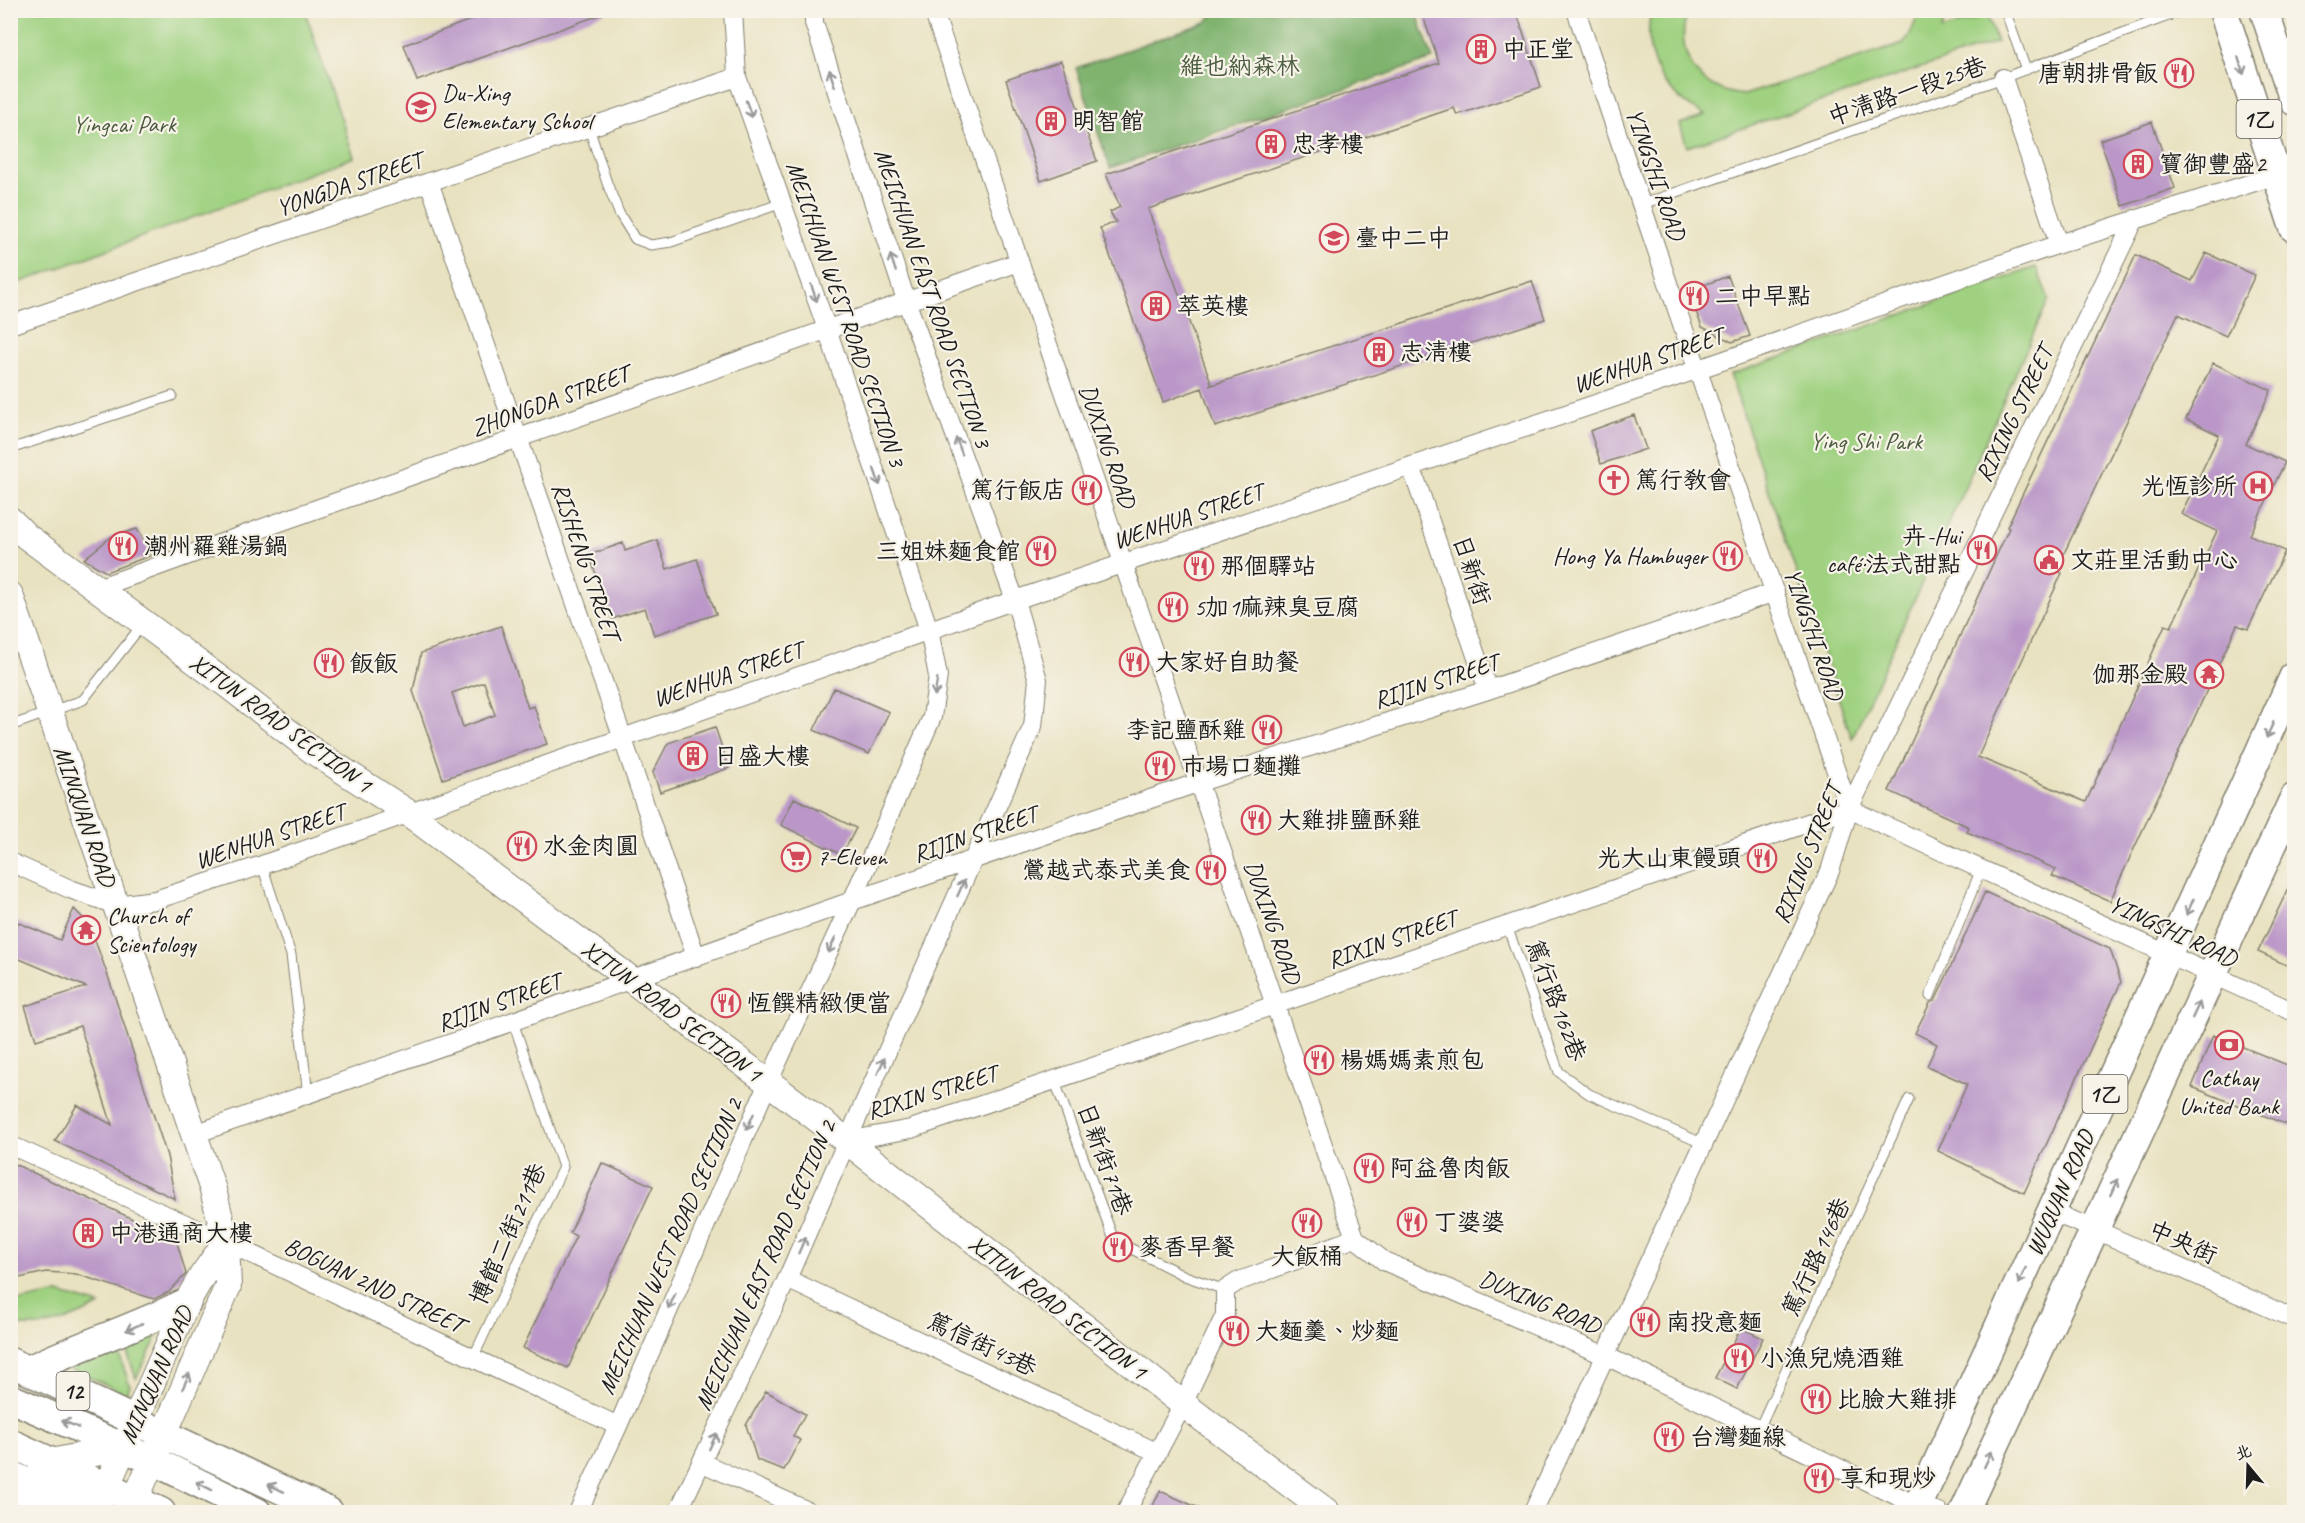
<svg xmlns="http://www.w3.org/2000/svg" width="2305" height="1523" viewBox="0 0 2305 1523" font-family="Caveat,'LXGW WenKai TC',sans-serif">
  <rect width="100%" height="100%" fill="#f7f3e8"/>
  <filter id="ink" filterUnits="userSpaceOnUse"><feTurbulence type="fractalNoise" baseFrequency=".0167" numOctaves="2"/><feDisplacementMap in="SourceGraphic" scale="12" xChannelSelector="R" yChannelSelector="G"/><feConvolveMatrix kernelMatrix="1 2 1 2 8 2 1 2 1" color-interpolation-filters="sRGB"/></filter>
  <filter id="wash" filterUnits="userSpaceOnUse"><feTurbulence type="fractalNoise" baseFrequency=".008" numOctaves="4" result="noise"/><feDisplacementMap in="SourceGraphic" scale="24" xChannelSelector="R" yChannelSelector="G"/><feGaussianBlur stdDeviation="1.35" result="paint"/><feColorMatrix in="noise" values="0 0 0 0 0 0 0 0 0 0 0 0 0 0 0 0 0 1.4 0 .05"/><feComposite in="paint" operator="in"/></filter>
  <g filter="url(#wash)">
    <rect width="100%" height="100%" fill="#e9e2c1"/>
    <path fill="#9fd180" stroke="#5e764e" stroke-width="1.5" d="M11 10 305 11 354 157 11 286Z
      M1651 11H1688C1673 55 1698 90 1744 95L1903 44 1911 33 1919 11H1946L1942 30 1987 15 1997 42 1687 147 1680 124 1705 115C1663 93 1641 58 1651 11Z
      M2036 267 2049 299 1852 739 1730 375Z
      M58 1293 100 1305C69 1321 46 1330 11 1325V1303Z
      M164 1324 136 1378 125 1346Z
      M117 1348 130 1386 126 1394 60 1364Z"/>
    <path fill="#7fb36e" stroke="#4e6845" stroke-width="1.5" d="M1217 11H1416L1433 59 1110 168 1076 68 1206 22Z"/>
    <g id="blocks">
      <path fill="#ba97c8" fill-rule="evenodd" d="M497 10H604L605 13 417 81 404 45Z
        M1421 10H1516L1541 87 1457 115 1454 108 1148 209 1212 385 1209 386 1532 281 1545 319 1215 427 1202 388 1163 402 1100 228 1116 222 1110 212 1120 207 1106 174 1439 63Z
        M1061 61 1097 161 1041 181 1006 80Z
        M2152 122 2175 188 2123 206 2100 140Z
        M2206 253 2255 275 2226 336 2178 314 2056 570 2062 573 1978 757 2086 802 2165 625 2171 627 2217 531 2181 514 2219 435 2186 419 2213 363 2271 390 2246 444 2285 462 2250 535 2285 551 2248 629 2237 625 2110 901 2052 876 2056 869 1967 832 1969 827 1889 791 2009 528 2007 527 2136 255 2192 281Z
        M1728 276 1750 336 1732 342 1702 327 1688 291Z
        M1634 415 1646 449 1601 464 1590 431Z
        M137 529 152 555 106 572 84 559 111 537Z
        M657 540 667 569 697 559 716 614 654 635 645 608 612 619 589 555 623 543 625 551Z
        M501 626 528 708 534 706 547 744 443 779 413 691 421 653ZM484 682 495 715 463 727 452 693Z
        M834 688 889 712 869 754 814 730Z
        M715 727 729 768 660 792 653 772 668 743Z
        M794 798 856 828 842 855 781 825Z
        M2295 874V969L2258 952Z
        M1985 892 2110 949 2121 982 2024 1193 1938 1151 1967 1084 1927 1066 1937 1044 1915 1033 1930 1003 1936 999Z
        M74 909 89 924 108 976 167 1156 175 1199 55 1141 77 1105 112 1125 80 1026 36 1040 25 1006 86 987 10 955V919L60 940Z
        M2213 1035 2295 1068V1128L2192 1087Z
        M10 1162 176 1239 186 1274 169 1292 154 1299 76 1274 46 1272 10 1280Z
        M602 1163 653 1186 568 1368 523 1348 576 1236 570 1233Z
        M1741 1328 1763 1338 1737 1389 1715 1378Z
        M766 1391 805 1414 793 1436 800 1440 784 1470 757 1460 746 1425Z
        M1160 1491 1208 1512H1150Z"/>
    </g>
  </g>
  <g filter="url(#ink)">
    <use href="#blocks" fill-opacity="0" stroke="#827f6e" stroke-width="1.5"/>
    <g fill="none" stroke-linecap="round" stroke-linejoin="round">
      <g stroke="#827f6e" stroke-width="11">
        <path id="lane" d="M2005 10 2026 70
          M589 128 607 183 619 213 635 239 651 245 671 242 782 203
          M1640 205 2003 78 2184 10
          M10 449 172 396
          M10 726 83 700 142 625
          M262 865 291 955 308 1095
          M1507 926 1559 1072 1589 1094 1704 1144
          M1930 996 1981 869
          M1054 1079 1114 1240 1185 1276 1225 1290
          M473 1358 563 1167 513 1022
          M1758 1431 1909 1099"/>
      </g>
      <g stroke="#827f6e" stroke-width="20">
        <path id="street" d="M933 10 1355 1238 1384 1261 1606 1356 1918 1506 1939 1512
          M1576 10C1664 277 1758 543 1849 809L2294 1012
          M2003 78 2059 244
          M429 182 622 736 696 957
          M10 325 737 77
          M1411 466 1488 690
          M98 588 274 524 1019 262
          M10 862 70 889 116 905 155 900 262 865 1015 600 1699 369 2059 244 2277 175
          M195 1134 852 901 1200 782 1488 690 1775 592
          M847 1141 911 1129 1849 809
          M10 1145 226 1242 618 1426
          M2051 1212 2094 1229 2294 1319
          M787 1279 1156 1452
          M703 1463 810 1512
          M578 1512 618 1426 768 1083 852 901 932 717 938 676 929 630 827 329 737 77 733 10
          M678 1512 787 1279 847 1141 1033 726 1038 680 1015 600 907 303 814 23V10
          M1126 1512 1183 1404 1225 1315V1290L1237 1282 1355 1238
          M1533 1512 1830 871 1849 809 2135 219"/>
      </g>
      <g stroke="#827f6e" stroke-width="28">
        <path id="secondary" d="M10 520 26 536 225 683 313 751 407 812 847 1141 1183 1404 1327 1512
          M10 595 213 1190 226 1242 228 1286 130 1512
          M42 1464 124 1447
          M10 1497 55 1492
          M97 1505 106 1488 187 1302 202 1276 226 1242"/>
      </g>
      <g stroke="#827f6e" stroke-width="31">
        <path id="primary" d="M2223 10 2294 228
          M2264 10 2294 101
          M10 1362 329 1512
          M28 1370C81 1345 135 1328 187 1302
          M10 1398 152 1460 257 1512
          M10 1443 161 1512
          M10 1475 97 1512
          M1915 1512 2294 676
          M1964 1512 2294 798"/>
      </g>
      <use href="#lane" stroke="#fff" stroke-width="9"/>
      <use href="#street" stroke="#fff" stroke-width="18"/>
      <use href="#secondary" stroke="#fff" stroke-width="26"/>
      <use href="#primary" stroke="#fff" stroke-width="28"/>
    </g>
    <defs><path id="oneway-shaft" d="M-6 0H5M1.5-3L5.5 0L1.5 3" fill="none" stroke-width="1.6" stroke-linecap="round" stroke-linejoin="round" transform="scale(1.5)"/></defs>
    <g stroke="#999">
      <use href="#oneway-shaft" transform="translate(2241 66) rotate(72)"/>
      <use href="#oneway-shaft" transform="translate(832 78) rotate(-108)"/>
      <use href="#oneway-shaft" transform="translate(749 109) rotate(70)"/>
      <use href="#oneway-shaft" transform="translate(893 263) rotate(-108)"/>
      <use href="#oneway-shaft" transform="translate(814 293) rotate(71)"/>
      <use href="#oneway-shaft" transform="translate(959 446) rotate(-110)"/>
      <use href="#oneway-shaft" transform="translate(877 477) rotate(71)"/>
      <use href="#oneway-shaft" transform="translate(936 687) rotate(99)"/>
      <use href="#oneway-shaft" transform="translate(2270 730) rotate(114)"/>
      <use href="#oneway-shaft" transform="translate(961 888) rotate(-66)"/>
      <use href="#oneway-shaft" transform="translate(2190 907) rotate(114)"/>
      <use href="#oneway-shaft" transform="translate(832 945) rotate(115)"/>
      <use href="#oneway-shaft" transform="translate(2196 1010) rotate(-65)"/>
      <use href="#oneway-shaft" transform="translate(881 1066) rotate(-66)"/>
      <use href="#oneway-shaft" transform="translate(750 1122) rotate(114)"/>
      <use href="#oneway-shaft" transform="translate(2114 1187) rotate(-65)"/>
      <use href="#oneway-shaft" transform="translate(802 1245) rotate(-67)"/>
      <use href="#oneway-shaft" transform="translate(2022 1276) rotate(114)"/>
      <use href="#oneway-shaft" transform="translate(672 1301) rotate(114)"/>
      <use href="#oneway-shaft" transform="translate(134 1327) rotate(156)"/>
      <use href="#oneway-shaft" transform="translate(186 1381) rotate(-66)"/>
      <use href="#oneway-shaft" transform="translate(70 1424) rotate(-156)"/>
      <use href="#oneway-shaft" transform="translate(713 1441) rotate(-65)"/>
      <use href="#oneway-shaft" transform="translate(1988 1459) rotate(-65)"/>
      <use href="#oneway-shaft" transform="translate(204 1486) rotate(-153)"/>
      <use href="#oneway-shaft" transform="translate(276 1488) rotate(-155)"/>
    </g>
  </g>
  <defs>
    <g id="building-ring" transform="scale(1.5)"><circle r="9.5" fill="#f7f3e8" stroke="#d1495b" stroke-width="1.5"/><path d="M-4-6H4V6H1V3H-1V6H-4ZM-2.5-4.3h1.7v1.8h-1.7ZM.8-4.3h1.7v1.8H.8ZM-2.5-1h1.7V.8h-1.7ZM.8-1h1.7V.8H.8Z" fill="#d1495b"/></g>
    <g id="restaurant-ring" transform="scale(1.5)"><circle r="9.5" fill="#f7f3e8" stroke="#d1495b" stroke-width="1.5"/><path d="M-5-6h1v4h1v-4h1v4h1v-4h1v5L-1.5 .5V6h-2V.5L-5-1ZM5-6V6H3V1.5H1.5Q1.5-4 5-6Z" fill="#d1495b"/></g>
    <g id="school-ring" transform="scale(1.5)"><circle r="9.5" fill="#f7f3e8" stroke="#d1495b" stroke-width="1.5"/><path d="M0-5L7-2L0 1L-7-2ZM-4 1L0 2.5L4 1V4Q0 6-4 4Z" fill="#d1495b"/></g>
    <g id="church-ring" transform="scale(1.5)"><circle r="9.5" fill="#f7f3e8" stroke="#d1495b" stroke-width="1.5"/><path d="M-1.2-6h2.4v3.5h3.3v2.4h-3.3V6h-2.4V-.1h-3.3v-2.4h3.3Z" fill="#d1495b"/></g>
    <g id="hospital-ring" transform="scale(1.5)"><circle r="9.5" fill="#f7f3e8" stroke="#d1495b" stroke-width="1.5"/><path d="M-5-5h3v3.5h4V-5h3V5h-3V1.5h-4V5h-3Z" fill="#d1495b"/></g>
    <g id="civic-ring" transform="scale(1.5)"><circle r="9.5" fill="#f7f3e8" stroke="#d1495b" stroke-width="1.5"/><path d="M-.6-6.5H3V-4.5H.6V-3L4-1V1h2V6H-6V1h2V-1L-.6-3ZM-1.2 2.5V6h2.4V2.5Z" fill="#d1495b"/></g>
    <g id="temple-ring" transform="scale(1.5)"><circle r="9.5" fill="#f7f3e8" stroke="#d1495b" stroke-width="1.5"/><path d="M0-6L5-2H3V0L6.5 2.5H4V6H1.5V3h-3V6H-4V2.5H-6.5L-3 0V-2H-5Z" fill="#d1495b"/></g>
    <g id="supermarket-ring" transform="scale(1.5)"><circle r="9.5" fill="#f7f3e8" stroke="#d1495b" stroke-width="1.5"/><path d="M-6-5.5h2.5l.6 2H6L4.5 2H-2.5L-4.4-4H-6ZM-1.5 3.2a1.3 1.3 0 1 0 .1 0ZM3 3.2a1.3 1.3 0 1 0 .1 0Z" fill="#d1495b"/></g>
    <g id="bank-ring" transform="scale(1.5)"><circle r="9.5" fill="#f7f3e8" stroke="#d1495b" stroke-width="1.5"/><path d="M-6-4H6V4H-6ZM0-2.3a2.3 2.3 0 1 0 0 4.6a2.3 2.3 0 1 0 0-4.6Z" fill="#d1495b"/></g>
  </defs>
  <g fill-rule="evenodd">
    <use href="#building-ring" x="1481" y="49"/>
    <use href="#restaurant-ring" x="2179" y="73"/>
    <use href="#school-ring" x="421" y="107"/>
    <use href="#building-ring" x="1051" y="121"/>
    <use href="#building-ring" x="1271" y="144"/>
    <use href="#building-ring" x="2138" y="164"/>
    <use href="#school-ring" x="1334" y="238"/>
    <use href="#restaurant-ring" x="1694" y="296"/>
    <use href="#building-ring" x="1156" y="306"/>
    <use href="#building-ring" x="1379" y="352"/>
    <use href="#church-ring" x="1614" y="480"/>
    <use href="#hospital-ring" x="2258" y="486"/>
    <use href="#restaurant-ring" x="1087" y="490"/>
    <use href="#restaurant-ring" x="123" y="546"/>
    <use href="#restaurant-ring" x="1982" y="550"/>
    <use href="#restaurant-ring" x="1041" y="551"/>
    <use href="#restaurant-ring" x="1728" y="556"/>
    <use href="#civic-ring" x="2049" y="560"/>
    <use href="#restaurant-ring" x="1199" y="566"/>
    <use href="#restaurant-ring" x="1173" y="607"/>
    <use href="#restaurant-ring" x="1134" y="662"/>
    <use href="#restaurant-ring" x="329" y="663"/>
    <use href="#temple-ring" x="2209" y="674"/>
    <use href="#restaurant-ring" x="1267" y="730"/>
    <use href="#building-ring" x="693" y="756"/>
    <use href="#restaurant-ring" x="1160" y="766"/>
    <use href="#restaurant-ring" x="1256" y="820"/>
    <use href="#restaurant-ring" x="522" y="846"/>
    <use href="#supermarket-ring" x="796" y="857"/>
    <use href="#restaurant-ring" x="1762" y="858"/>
    <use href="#restaurant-ring" x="1211" y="870"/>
    <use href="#temple-ring" x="86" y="930"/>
    <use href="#restaurant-ring" x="726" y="1003"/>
    <use href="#bank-ring" x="2229" y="1045"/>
    <use href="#restaurant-ring" x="1319" y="1060"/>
    <use href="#restaurant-ring" x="1369" y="1168"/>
    <use href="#restaurant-ring" x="1412" y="1222"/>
    <use href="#restaurant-ring" x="1307" y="1223"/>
    <use href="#building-ring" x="88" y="1233"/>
    <use href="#restaurant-ring" x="1118" y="1247"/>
    <use href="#restaurant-ring" x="1645" y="1322"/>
    <use href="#restaurant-ring" x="1234" y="1331"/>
    <use href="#restaurant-ring" x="1739" y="1358"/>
    <use href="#restaurant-ring" x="1816" y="1399"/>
    <use href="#restaurant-ring" x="1669" y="1437"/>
    <use href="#restaurant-ring" x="1819" y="1478"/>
  </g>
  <g text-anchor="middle" stroke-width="4.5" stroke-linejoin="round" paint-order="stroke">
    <g fill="#f7f3e8" stroke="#5e5c59" stroke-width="1.5">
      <rect x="2236.5" y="100" width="45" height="38" rx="4.5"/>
      <rect x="2082.5" y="1075" width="45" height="38" rx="4.5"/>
      <rect x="56.5" y="1372" width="33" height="38" rx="4.5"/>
    </g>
    <g font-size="22" font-weight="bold" fill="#1c1c1c">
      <text x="2259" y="127">1乙</text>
      <text x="2105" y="1102">1乙</text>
      <text x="73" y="1399">12</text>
    </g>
    <g font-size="24" fill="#1c1c1c" stroke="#f7f3e8" text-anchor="start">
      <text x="1502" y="57">中正堂</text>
      <text x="2158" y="81" text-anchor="end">唐朝排骨飯</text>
      <text x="442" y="101">Du-Xing<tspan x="442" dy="28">Elementary School</tspan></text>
      <text x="1072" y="129">明智館</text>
      <text x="1292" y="152">忠孝樓</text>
      <text x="2159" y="172">寶御豐盛2</text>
      <text x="1355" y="246">臺中二中</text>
      <text x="1715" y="304">二中早點</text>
      <text x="1177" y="314">萃英樓</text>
      <text x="1400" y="360">志清樓</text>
      <text x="1635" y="488">篤行教會</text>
      <text x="2237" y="494" text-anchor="end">光恆診所</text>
      <text x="1066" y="498" text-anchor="end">篤行飯店</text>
      <text x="1961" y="544" text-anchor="end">卉-Hui<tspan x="1961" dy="28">café·法式甜點</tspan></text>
      <text x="144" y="554">潮州羅雞湯鍋</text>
      <text x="1020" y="559" text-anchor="end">三姐妹麵食館</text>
      <text x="1707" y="564" text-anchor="end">Hong Ya Hambuger</text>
      <text x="2070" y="568">文莊里活動中心</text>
      <text x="1220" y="574">那個驛站</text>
      <text x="1194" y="615">5加1麻辣臭豆腐</text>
      <text x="1155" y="670">大家好自助餐</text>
      <text x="350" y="671">飯飯</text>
      <text x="2188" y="682" text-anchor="end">伽那金殿</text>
      <text x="1246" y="738" text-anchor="end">李記鹽酥雞</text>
      <text x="714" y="764">日盛大樓</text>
      <text x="1181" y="774">市場口麵攤</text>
      <text x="1277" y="828">大雞排鹽酥雞</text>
      <text x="543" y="854">水金肉圓</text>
      <text x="817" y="865">7-Eleven</text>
      <text x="1741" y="866" text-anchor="end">光大山東饅頭</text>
      <text x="1190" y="878" text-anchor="end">鶯越式泰式美食</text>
      <text x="107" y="924">Church of<tspan x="107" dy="28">Scientology</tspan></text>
      <text x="747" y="1011">恆饌精緻便當</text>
      <text x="1340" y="1068">楊媽媽素煎包</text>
      <text x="2229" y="1086" text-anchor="middle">Cathay<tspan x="2229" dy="28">United Bank</tspan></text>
      <text x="1390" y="1176">阿益魯肉飯</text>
      <text x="1433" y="1230">丁婆婆</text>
      <text x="109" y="1241">中港通商大樓</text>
      <text x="1139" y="1255">麥香早餐</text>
      <text x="1307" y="1264" text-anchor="middle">大飯桶</text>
      <text x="1666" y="1330">南投意麵</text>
      <text x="1255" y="1339">大麵羹、炒麵</text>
      <text x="1760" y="1366">小漁兒燒酒雞</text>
      <text x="1837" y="1407">比臉大雞排</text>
      <text x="1690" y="1445">台灣麵線</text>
      <text x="1840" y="1486">享和現炒</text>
    </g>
    <g font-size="24" fill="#4a5b3f" stroke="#f7f3e8">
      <text x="1240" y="74">維也納森林</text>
      <text x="124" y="132">Yingcai Park</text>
      <text x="1866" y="449">Ying Shi Park</text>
    </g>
    <g font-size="24" fill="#1c1c1c" stroke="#f7f3e8">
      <text transform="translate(1907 91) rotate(-19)" y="8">中清路一段25巷</text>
      <text transform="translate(1656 174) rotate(71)" y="8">YINGSHI ROAD</text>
      <text transform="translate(349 184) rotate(-19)" y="8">YONGDA STREET</text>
      <text transform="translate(933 298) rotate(71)" y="8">MEICHUAN EAST ROAD SECTION 3</text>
      <text transform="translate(846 314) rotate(71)" y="8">MEICHUAN WEST ROAD SECTION 3</text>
      <text transform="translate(1648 360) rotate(-19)" y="8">WENHUA STREET</text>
      <text transform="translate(550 401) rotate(-20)" y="8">ZHONGDA STREET</text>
      <text transform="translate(2014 414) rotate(-64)" y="8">RIXING STREET</text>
      <text transform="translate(1108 446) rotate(71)" y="8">DUXING ROAD</text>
      <text transform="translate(1188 516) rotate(-19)" y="8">WENHUA STREET</text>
      <text transform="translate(586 561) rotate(71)" y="8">RISHENG STREET</text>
      <text transform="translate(1472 570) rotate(71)" y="8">日新街</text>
      <text transform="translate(1814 634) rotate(71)" y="8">YINGSHI ROAD</text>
      <text transform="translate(728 674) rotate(-19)" y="8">WENHUA STREET</text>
      <text transform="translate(1436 681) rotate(-18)" y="8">RIJIN STREET</text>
      <text transform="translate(281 723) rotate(36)" y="8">XITUN ROAD SECTION 1</text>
      <text transform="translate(85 816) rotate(71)" y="8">MINQUAN ROAD</text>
      <text transform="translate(975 834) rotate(-19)" y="8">RIJIN STREET</text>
      <text transform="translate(270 836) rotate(-19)" y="8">WENHUA STREET</text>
      <text transform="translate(1807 854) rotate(-68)" y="8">RIXING STREET</text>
      <text transform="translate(1273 922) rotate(71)" y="8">DUXING ROAD</text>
      <text transform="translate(2173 931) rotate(25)" y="8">YINGSHI ROAD</text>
      <text transform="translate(1392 939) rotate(-19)" y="8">RIXIN STREET</text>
      <text transform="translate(1556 1000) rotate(69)" y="8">篤行路162巷</text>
      <text transform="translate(499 1002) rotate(-20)" y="8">RIJIN STREET</text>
      <text transform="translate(672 1011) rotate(37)" y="8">XITUN ROAD SECTION 1</text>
      <text transform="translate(932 1092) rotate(-17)" y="8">RIXIN STREET</text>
      <text transform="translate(1105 1159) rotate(70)" y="8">日新街71巷</text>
      <text transform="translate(2060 1193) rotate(-66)" y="8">WUQUAN ROAD</text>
      <text transform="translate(508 1234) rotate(-66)" y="8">博館二街211巷</text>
      <text transform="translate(2183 1242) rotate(24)" y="8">中央街</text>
      <text transform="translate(670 1246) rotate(-66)" y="8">MEICHUAN WEST ROAD SECTION 2</text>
      <text transform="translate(1816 1257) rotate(-65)" y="8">篤行路146巷</text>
      <text transform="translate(765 1265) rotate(-66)" y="8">MEICHUAN EAST ROAD SECTION 2</text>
      <text transform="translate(374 1285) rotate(25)" y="8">BOGUAN 2ND STREET</text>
      <text transform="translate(1540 1302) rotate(23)" y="8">DUXING ROAD</text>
      <text transform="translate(1058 1307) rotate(38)" y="8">XITUN ROAD SECTION 1</text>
      <text transform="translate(982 1344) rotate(25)" y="8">篤信街43巷</text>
      <text transform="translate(156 1375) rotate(-66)" y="8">MINQUAN ROAD</text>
    </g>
  </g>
  <rect width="2305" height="1523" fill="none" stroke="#f7f3e8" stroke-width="36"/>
  <g transform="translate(2248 1466) rotate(341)" stroke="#f7f3e8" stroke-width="4.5" paint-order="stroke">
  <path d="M0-4.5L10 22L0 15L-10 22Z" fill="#1c1c1c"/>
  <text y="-9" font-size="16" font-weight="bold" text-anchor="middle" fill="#1c1c1c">北</text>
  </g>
</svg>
